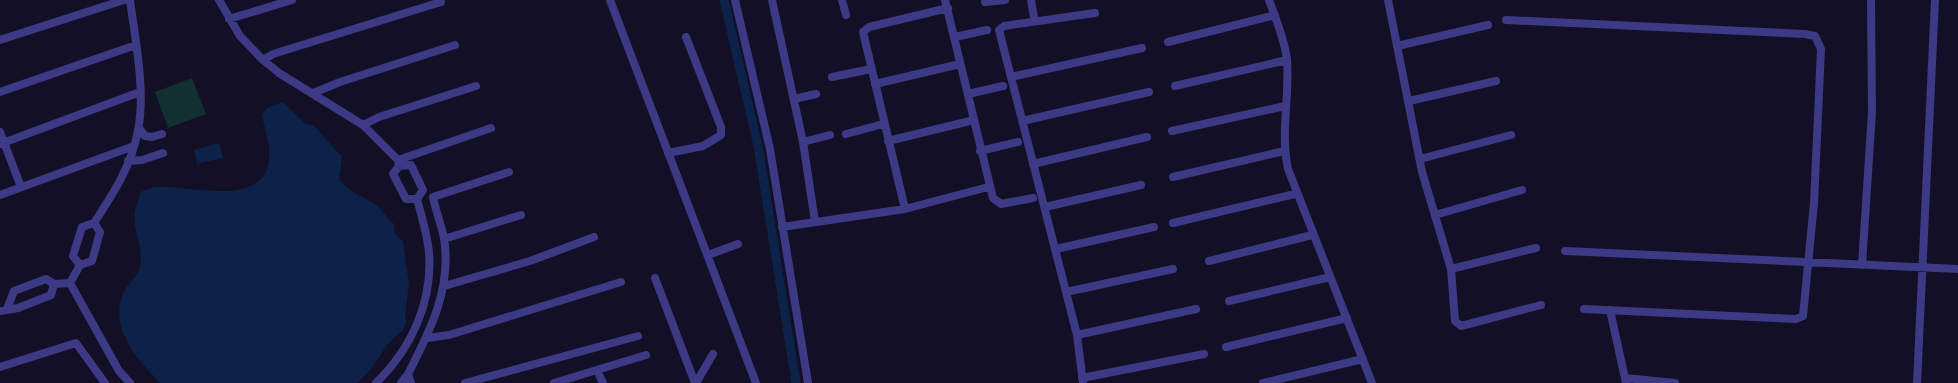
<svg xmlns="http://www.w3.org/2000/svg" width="1958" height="383" viewBox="0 0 1958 383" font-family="'Source Sans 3',sans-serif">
  <rect width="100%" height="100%" fill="#130f26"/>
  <path fill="#12302f" d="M192 78 206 114 168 128 155 92Z"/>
  <path fill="#0c2248" d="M283 102 306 124 314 126 342 157 339 179C349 193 361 195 375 204 381 208 386 218 394 224L395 234 403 241 409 284 405 314 406 323 402 332C384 340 376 371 356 383H161C137 361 106 324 125 290 131 280 141 273 141 260 140 230 127 225 141 192 145 190 150 188 155 187 186 184 265 210 269 159 271 144 264 129 262 114L267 108Z
    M219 143 223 158 197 164 194 150Z"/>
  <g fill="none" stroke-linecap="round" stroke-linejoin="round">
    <path stroke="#0c2248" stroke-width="9" d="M724 0 758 146 796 383"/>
    <path stroke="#3d3a85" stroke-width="8" d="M219 0 240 36 263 60 279 73 363 125 398 160 399 166
      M610 0 756 383
      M735 0 770 149 808 383
      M772 0 803 142 815 222
      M842 0 846 15
      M945 0 993 198 1001 204 1033 198
      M1031 0 1034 17
      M1269 0C1276 19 1284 38 1287 59 1290 96 1280 132 1288 169L1372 383
      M1388 0 1422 172 1451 269 1455 321 1461 326 1465 325 1541 305
      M985 2 1005 0
      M229 19 292 0
      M1506 20 1805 34 1815 36 1821 49 1814 203 1803 316 1796 319 1584 309
      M955 37 987 30
      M0 40 124 0
      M1168 42 1275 15
      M1397 46 1488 25
      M263 60 273 54 441 2
      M832 77 871 69
      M1011 77 1142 48
      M875 84 960 64
      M1175 86 1287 60
      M0 92 136 45
      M313 93 340 82 455 45
      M968 94 1003 86
      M794 99 816 94
      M1409 101 1496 81
      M1022 121 1149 92
      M363 125 379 117 476 86
      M139 128 145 136 152 137 162 134
      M1172 131 1285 106
      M0 132 21 187
      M846 134 883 124
      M888 141 974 120
      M803 142 830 135
      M0 144 140 92
      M980 151 1018 142
      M668 153 703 146 721 135V127L686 37
      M1420 159 1511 135
      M398 160 491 128
      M128 161 142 160 163 153
      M1033 164 1147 137
      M1173 177 1284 151
      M0 195 134 146
      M1045 207 1141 185
      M905 209 863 32 869 27 948 8
      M1435 215 1522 190
      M1173 223 1295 194
      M782 227 905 209 988 187
      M444 239 521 215
      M1056 249 1154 227
      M1565 251 1958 269
      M708 255 738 244
      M1209 261 1312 235
      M80 265 73 256 82 227 94 223C113 194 132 165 138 130 146 91 135 39 130 0
      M1862 265 1872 112 1871 0
      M1451 269 1536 248
      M655 278 695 383
      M70 283 119 371 130 383
      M444 286 530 261 594 237
      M1066 292 1173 269
      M1229 301 1330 277
      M7 309 14 291 46 279 54 284 70 283 80 265 92 261 100 232 94 223
      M1610 310 1626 383
      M0 311 18 308 51 295 54 284
      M1077 335 1196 309
      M427 338 449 335 621 282
      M1226 347 1347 318
      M0 367 76 343 105 383
      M597 370 603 383
      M1082 378 1204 354
      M1625 378 1675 383
      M376 383C411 349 433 302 429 252 427 234 422 217 417 199L423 190 411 165 399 166 393 174 406 199H417
      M401 383 408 374
      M411 383 408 374C430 331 452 289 444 238 441 225 436 211 433 197L509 172
      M465 383 638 336
      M554 383 646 355
      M696 383 713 354
      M1083 383 1077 335 999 30 1004 26 1095 13
      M1263 383 1363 359
      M1917 383 1935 0"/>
  </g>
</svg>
